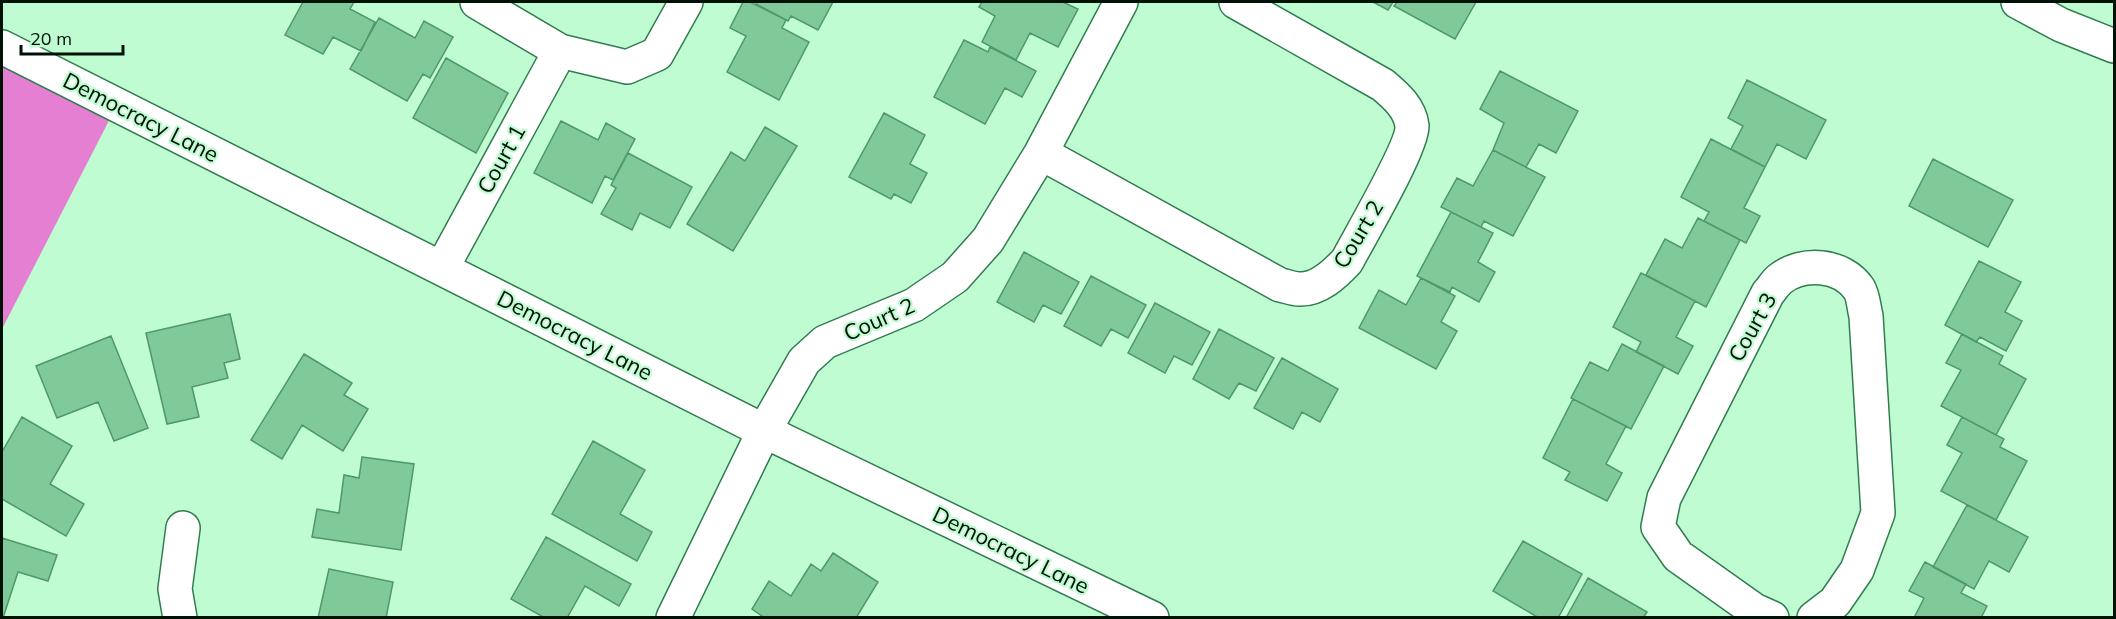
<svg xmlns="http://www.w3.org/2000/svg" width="2116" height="619" viewBox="0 0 2116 619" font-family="Mulish,sans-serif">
  <rect width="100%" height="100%" fill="#c0fcd2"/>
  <path fill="#e57fd2" d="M2 47 117 105 2 329Z"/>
  <path fill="#80ca99" stroke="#4e9869" stroke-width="1.5" d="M303 2H354L350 9 375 22 361 51 333 37 323 54 285 35Z
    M743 2H750L786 20 782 28 809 42 779 100 727 72 746 36 730 28Z
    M757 2H833L818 30 791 16 788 21 756 4Z
    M982 2H1063L1078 9 1058 47 1030 33 1016 60 982 42 995 16 979 7Z
    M1373 2H1393L1388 10Z
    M1397 2H1476L1455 39 1394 6Z
    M379 18 415 38 424 21 453 37 430 78 423 74 407 101 350 69Z
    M964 40 988 52 990 47 1036 71 1022 97 1005 88 985 124 934 97Z
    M446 58 508 93 476 153 413 118Z
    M1500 71 1578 111 1556 153 1539 144 1526 167 1493 150 1504 123 1480 109Z
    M1747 80 1826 120 1806 159 1777 144 1765 167 1731 149 1743 126 1728 118Z
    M884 113 925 135 910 164 927 173 911 203 894 194 891 199 849 177Z
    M561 121 598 140 606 123 635 139 613 180 605 176 592 203 534 173Z
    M765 127 797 146 733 251 687 224 731 152 745 161Z
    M1711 139 1765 167 1744 208 1760 216 1746 243 1704 221 1709 212 1681 197Z
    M1493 150 1545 177 1513 236 1484 221 1481 227 1441 207 1457 178 1473 186Z
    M628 153 692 187 670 228 640 213 632 230 601 214 616 188 611 185Z
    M1933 159 2013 200 1988 247 1909 206Z
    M1451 212 1493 233 1478 262 1495 272 1479 302 1452 287 1450 292 1417 276Z
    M1698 218 1740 240 1706 307 1646 275 1665 239 1682 248Z
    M1024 252 1079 282 1061 314 1043 305 1034 322 997 302Z
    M1979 261 2021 282 2005 312 2022 321 2006 351 1980 337 1976 342 1945 325Z
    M1641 273 1695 301 1676 337 1693 346 1678 374 1636 352 1641 342 1613 327Z
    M1091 276 1146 305 1128 338 1111 329 1101 346 1064 326Z
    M1421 278 1455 296 1441 322 1457 331 1436 369 1359 328 1379 290 1406 305Z
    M1155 303 1210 332 1192 365 1174 356 1165 373 1128 353Z
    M230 314 240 359 224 363 228 378 192 387 199 417 167 424 146 333Z
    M1219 329 1274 358 1256 391 1239 383 1229 399 1193 379Z
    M1962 334 2003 356 1999 364 2026 379 1996 435 1941 406 1961 370 1946 363Z
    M111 336 148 428 114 441 98 402 57 418 36 366Z
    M1622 344 1664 366 1631 429 1571 398 1590 362 1608 371Z
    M304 354 352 383 344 395 368 409 343 451 302 425 282 459 251 440Z
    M1282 358 1338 389 1320 422 1302 412 1293 429 1254 408Z
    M1573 399 1626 426 1606 464 1622 473 1607 501 1565 480 1570 472 1543 458Z
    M22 417 72 446 50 484 84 504 66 536 2 499V452Z
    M1962 417 2004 439 2000 447 2027 461 1996 520 1941 491 1962 453 1947 445Z
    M593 441 645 470 620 514 652 532 637 561 552 514Z
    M362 457 414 464 401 550 312 537 317 509 339 513 344 475 359 478Z
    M1967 505 2028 537 2009 572 1989 561 1974 589 1933 567Z
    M546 537 631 584 619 606 585 586 567 618H545L511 599Z
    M2 538 57 555 48 581 18 572 3 618H2Z
    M1523 541 1582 574 1558 618H1539L1493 591Z
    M833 553 878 582 856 618H765L752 609 769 581 791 596 811 564 821 571Z
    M1925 562 1966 584 1961 593 1987 606 1981 618H1914L1924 598 1909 591Z
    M329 569 393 582 386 618H318Z
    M1588 578 1647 612 1643 618H1566Z"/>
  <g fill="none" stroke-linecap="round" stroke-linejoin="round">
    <g stroke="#317d50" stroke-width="36">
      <path id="minor" d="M477 2 560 51 627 67 657 54 686 2
        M2018 2 2061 25 2114 46
        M2 47 764 431 1152 618
        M1041 153 1280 285C1286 286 1293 289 1299 289 1318 290 1335 274 1347 261 1359 238 1413 146 1412 126 1410 108 1396 96 1383 85L1236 2
        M442 268 560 51
        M180 618 175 589 183 528
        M673 618 764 431 804 361 825 342 914 305 955 277 988 240 1041 153 1121 2
        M1772 618 1754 610 1678 556 1658 527 1664 498 1768 293C1772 289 1775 283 1780 279 1803 261 1842 264 1859 289 1863 295 1864 308 1866 316L1878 513 1857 570 1835 602 1814 618"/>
    </g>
    <use href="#minor" stroke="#fff" stroke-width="33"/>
  </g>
  <g text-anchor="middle" stroke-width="4.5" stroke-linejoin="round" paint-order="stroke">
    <g font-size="22" fill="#001205" stroke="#c0fcd2">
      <text transform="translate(141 117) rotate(27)" y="8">Democracy Lane</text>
      <text transform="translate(501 159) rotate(-61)" y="8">Court 1</text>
      <text transform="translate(1358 234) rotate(-59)" y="8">Court 2</text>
      <text transform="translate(879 319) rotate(-24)" y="8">Court 2</text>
      <text transform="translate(1752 327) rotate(-61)" y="8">Court 3</text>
      <text transform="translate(575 335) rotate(27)" y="8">Democracy Lane</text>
      <text transform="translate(1011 550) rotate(26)" y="8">Democracy Lane</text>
    </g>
  </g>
  <rect width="2116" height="619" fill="none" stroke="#001205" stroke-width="6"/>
  <path d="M21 45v9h102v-9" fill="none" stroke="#001205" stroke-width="3"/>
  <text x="30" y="45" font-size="18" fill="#001205" stroke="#c0fcd2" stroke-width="4.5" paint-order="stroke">20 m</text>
</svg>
